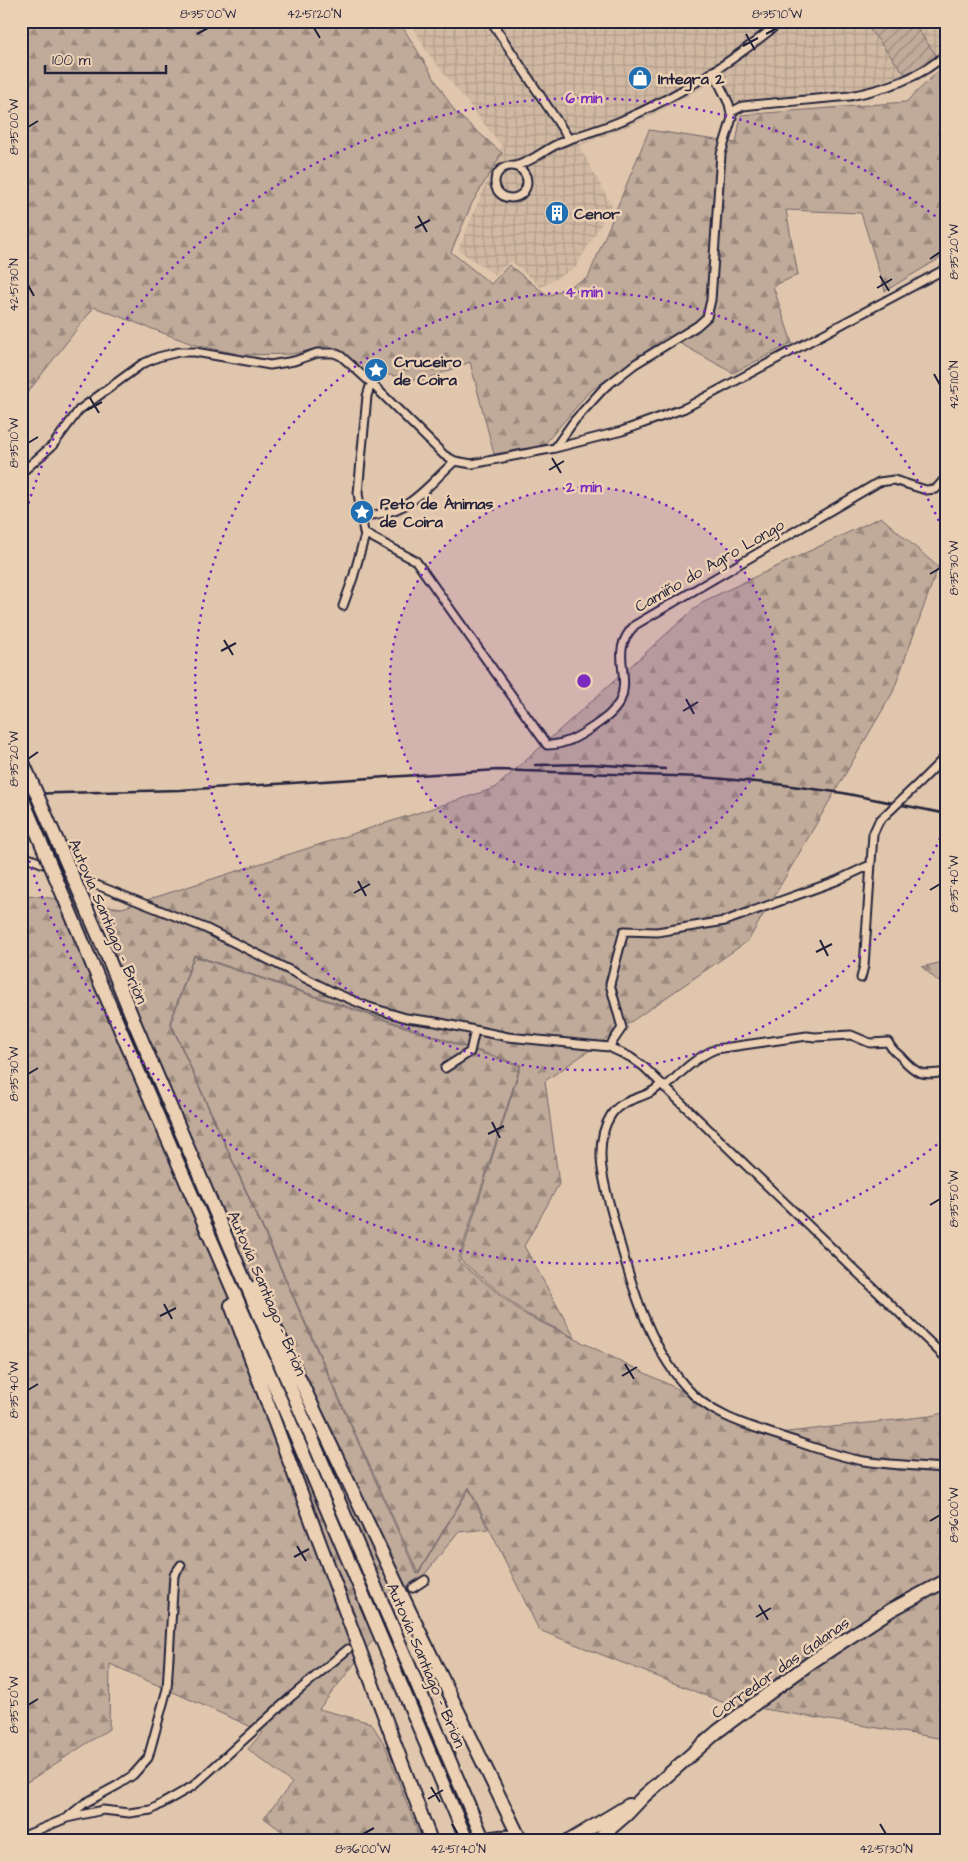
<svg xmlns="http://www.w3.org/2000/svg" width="968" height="1862" viewBox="0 0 968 1862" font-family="'Architects Daughter',sans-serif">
  <defs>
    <pattern id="industrial-grid" width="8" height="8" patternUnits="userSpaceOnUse" patternTransform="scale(1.25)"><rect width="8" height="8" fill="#d0b8a2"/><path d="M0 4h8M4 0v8" fill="none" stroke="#b29e8c"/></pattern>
    <pattern id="forest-firs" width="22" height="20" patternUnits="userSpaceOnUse" patternTransform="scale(1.25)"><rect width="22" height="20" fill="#c0aa99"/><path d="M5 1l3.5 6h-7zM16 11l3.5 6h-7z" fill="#9c8a7e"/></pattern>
    <pattern id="garden-furrows" width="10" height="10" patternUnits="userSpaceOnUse" patternTransform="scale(1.25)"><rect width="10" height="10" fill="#c0aa99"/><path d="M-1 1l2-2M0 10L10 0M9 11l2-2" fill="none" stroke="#9c8a7e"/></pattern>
  </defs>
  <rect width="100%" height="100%" fill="#e0c6ac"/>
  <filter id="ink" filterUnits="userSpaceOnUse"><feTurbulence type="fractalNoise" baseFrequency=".02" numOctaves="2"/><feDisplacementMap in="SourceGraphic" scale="10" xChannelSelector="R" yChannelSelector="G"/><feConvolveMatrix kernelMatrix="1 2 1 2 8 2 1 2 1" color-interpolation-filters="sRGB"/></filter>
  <g filter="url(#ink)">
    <path fill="url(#industrial-grid)" d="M410 21H947V46L935 61 873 88 735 102 709 84 645 119 579 146 612 206 575 268 541 287 511 261 495 275 458 250 502 146 427 52Z"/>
    <path fill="url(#forest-firs)" stroke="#71666a" d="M21 21H399L455 112 502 153 472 203 451 252 491 284 509 265 548 296 588 278 649 130 736 143 741 115 906 102 947 63V254L885 291 861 213 786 210 798 275 773 286 792 343 733 373 667 336 589 392 543 446 494 454 470 362 422 381 389 375 376 367 368 375 339 349 328 346 292 354 243 355 195 345 94 307 21 401Z
      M881 517 938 567 893 692 748 941 545 1081 559 1184 524 1246 575 1338 525 1313 460 1260 521 1065 194 955 170 1022 417 1574H418L469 1489 488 1529 458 1532 319 1709 371 1723 385 1745 421 1841H295L264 1818 292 1783 248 1749 263 1732 110 1664 109 1729 21 1786V894L122 908 495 788 702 602Z
      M194 956 520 1066 458 1261 524 1314 770 1434 930 1416 947 1412V1750L938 1738 722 1702 539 1630 469 1487 418 1573 171 1023Z
      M947 961V989L922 967Z"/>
    <path fill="url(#garden-furrows)" stroke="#71666a" d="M863 21H912L938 58 935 61 905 74Z"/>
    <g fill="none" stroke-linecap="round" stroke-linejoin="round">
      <path stroke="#baa595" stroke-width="7" stroke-dasharray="7 3.5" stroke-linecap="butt" d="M348 1649 413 1588"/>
      <g stroke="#22223b" stroke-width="11">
        <path id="street" d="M491 21 569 139
          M731 112 743 106 752 105 850 96C885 89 921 78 947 53
          M495 182a16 16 0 1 1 32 0a16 16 0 1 1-32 0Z
          M515 166C535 161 544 149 562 142 582 134 603 129 623 120 680 95 734 61 781 21
          M371 383 367 396 358 493 364 533 416 561 547 745C565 745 578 737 593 727 603 720 614 713 620 701 632 673 608 652 635 625L879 482 894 480 926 490 936 489 947 476
          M555 448 574 421 604 388 635 364 697 326 707 317 711 300 721 154 732 118 729 104 713 71
          M21 473 53 445 79 410 142 364 158 357 179 352H195L270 365 294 361 317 353H334L341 356 371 383 444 455 455 461 472 464 555 448 622 431 685 408 947 268
          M360 516C411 515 421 491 455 461
          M343 606 353 578 365 535
          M919 783 947 755
          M21 855 205 928 333 992 369 1007 406 1018 436 1022 508 1037 609 1047 630 1057 644 1067 947 1359
          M861 978 864 966 873 834 879 821
          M609 1047 622 1028 610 984 624 931 657 932 725 921 836 881 870 865
          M445 1068 470 1052 475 1030
          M661 1084C648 1100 623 1096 611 1115 590 1148 607 1193 616 1228 630 1281 648 1344 685 1386 712 1418 754 1427 792 1440 815 1448 839 1457 864 1461 891 1465 919 1466 947 1468
          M665 1088C681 1072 696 1057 716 1049L807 1036 815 1037 851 1035 870 1043 888 1042C893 1052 894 1050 901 1057 917 1075 922 1076 947 1072
          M413 1588 425 1580
          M69 1816 85 1803 118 1785 133 1775 148 1758 167 1689 174 1575 181 1565
          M21 1837 67 1818 103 1810 129 1813 151 1810 193 1786 292 1696 348 1649"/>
      </g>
      <g stroke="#22223b" stroke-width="16">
        <path id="highway" d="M109 960 135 1024 475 1820
          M92 964 287 1415 467 1841
          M256 1287 410 1612 519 1837
          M231 1305 431 1841
          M480 1841C498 1835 513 1835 531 1841
          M569 1841 629 1805
          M596 1841 626 1815 644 1796 718 1731 776 1688 813 1661 891 1610 947 1580"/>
      </g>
      <use href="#street" stroke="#ecd0b3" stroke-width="7"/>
      <use href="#highway" stroke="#ecd0b3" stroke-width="12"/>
      <path stroke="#22223b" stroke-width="2.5" d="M535 765 591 764 665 769
        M21 794 180 790 498 770 702 777 777 784 843 793 947 814"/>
      <g stroke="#22223b" stroke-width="11" stroke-linecap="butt">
        <path id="street-bridge" d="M879 821 919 783"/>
      </g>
      <g stroke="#22223b" stroke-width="16" stroke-linecap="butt">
        <path id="highway-bridge" d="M21 758 109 960
          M21 795 92 964
          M475 1820 484 1841"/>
      </g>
      <use href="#street-bridge" stroke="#ecd0b3" stroke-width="7"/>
      <use href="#highway-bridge" stroke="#ecd0b3" stroke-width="12"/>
    </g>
  </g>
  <path fill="none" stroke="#22223b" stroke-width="2" d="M314 28 320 38M197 34 208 28M746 34 755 50M766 34 777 28M743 46 758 38M28 127 38 121M418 216 427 232M415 228 430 220M930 259 940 252M880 276 889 291M28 285 34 296M877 288 892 279M934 374 940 385M90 398 99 413M87 410 102 402M28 443 38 437M552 458 561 473M549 470 564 461M930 574 940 568M224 640 233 655M221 651 236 643M686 699 694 714M683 711 698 702M28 759 38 752M358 881 366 896M930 890 940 884M354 893 370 884M820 940 828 956M816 952 832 944M28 1074 38 1068M492 1122 500 1138M488 1134 504 1126M930 1205 940 1199M164 1304 172 1319M160 1316 176 1308M625 1364 634 1379M622 1376 637 1367M28 1390 38 1384M930 1521 940 1515M297 1546 306 1561M294 1557 309 1549M759 1605 768 1620M756 1617 771 1608M28 1705 38 1699M431 1787 440 1802M428 1799 443 1790M452 1824 458 1834M880 1824 886 1834M363 1834 374 1828"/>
  <circle cx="584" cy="681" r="194" fill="#7b2cbf" fill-opacity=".12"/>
  <g fill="none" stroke="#7b2cbf" stroke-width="2.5" stroke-dasharray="2.5 5">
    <circle cx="584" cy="681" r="194"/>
    <path d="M946 824A389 389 0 1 1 946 538"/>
    <path d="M943 1140A583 583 0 0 1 22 837M22 525A583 583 0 0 1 943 222"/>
  </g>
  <defs>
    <g id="shop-disc" transform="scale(1.25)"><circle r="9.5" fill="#1f6fb2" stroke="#ecd0b3"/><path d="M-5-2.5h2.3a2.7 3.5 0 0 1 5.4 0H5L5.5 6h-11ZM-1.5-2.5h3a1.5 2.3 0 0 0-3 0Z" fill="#fff"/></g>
    <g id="building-disc" transform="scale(1.25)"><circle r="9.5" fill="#1f6fb2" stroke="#ecd0b3"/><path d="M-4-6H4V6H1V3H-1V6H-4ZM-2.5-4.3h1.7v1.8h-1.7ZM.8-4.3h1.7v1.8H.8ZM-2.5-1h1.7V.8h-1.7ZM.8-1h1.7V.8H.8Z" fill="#fff"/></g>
    <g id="sight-disc" transform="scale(1.25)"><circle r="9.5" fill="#1f6fb2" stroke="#ecd0b3"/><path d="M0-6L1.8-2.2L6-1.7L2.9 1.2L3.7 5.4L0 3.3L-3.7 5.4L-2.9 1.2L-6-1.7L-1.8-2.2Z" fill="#fff"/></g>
  </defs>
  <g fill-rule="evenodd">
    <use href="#shop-disc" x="640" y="78"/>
    <use href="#building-disc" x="557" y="213"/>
    <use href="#sight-disc" x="376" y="370"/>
    <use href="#sight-disc" x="362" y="512"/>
  </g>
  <g text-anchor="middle" stroke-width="5" stroke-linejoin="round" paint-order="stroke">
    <g font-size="16" font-weight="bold" fill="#22223b" stroke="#ecd0b3" text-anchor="start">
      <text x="658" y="84">Integra 2</text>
      <text x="574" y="219">Cenor</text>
      <text x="394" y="367">Cruceiro<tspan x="394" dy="18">de Coira</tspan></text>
      <text x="380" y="509">Peto de Ánimas<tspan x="380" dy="18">de Coira</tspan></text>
    </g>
    <g font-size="16" fill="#22223b" stroke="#ecd0b3">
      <text transform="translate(709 565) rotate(-30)" y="6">Camiño do Agro Longo</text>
      <text transform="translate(109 921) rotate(67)" y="6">Autovía Santiago - Brión</text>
      <text transform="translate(268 1293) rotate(67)" y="6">Autovía Santiago - Brión</text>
      <text transform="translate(427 1665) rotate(67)" y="6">Autovía Santiago - Brión</text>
      <text transform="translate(780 1667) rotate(-35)" y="6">Corredor das Galanas</text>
    </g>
  </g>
  <circle cx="584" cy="681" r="8" fill="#7b2cbf" stroke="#ecd0b3" stroke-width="2.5"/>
  <g font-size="15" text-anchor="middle" font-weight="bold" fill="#7b2cbf" stroke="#ecd0b3" stroke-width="5" stroke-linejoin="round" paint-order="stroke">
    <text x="584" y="103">6 min</text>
    <text x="584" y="297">4 min</text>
    <text x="584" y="492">2 min</text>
  </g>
  <rect width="968" height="1862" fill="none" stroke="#ecd0b3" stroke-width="55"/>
  <path d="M45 65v8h121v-8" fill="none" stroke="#22223b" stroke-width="2.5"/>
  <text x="52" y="65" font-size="15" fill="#22223b" stroke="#ecd0b3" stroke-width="4" paint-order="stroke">100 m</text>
  <rect x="28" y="28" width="912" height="1806" fill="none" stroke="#22223b" stroke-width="2"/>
  <g font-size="12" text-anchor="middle" fill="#22223b">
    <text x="208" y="18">8°35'00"W</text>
    <text x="314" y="18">42°51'20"N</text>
    <text x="777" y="18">8°35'10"W</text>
    <text transform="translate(14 127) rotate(-90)" y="4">8°35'00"W</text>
    <text transform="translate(954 252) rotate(-90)" y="4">8°35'20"W</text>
    <text transform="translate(14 285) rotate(-90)" y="4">42°51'30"N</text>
    <text transform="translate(954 385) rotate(-90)" y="4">42°51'10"N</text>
    <text transform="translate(14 443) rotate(-90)" y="4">8°35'10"W</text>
    <text transform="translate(954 568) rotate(-90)" y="4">8°35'30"W</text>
    <text transform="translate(14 759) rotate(-90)" y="4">8°35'20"W</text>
    <text transform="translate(954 884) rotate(-90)" y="4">8°35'40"W</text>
    <text transform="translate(14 1074) rotate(-90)" y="4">8°35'30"W</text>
    <text transform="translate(954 1199) rotate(-90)" y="4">8°35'50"W</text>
    <text transform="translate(14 1390) rotate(-90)" y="4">8°35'40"W</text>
    <text transform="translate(954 1515) rotate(-90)" y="4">8°36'00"W</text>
    <text transform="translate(14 1705) rotate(-90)" y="4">8°35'50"W</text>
    <text x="363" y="1853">8°36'00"W</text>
    <text x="458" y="1853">42°51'40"N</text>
    <text x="886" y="1853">42°51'30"N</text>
  </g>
</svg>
